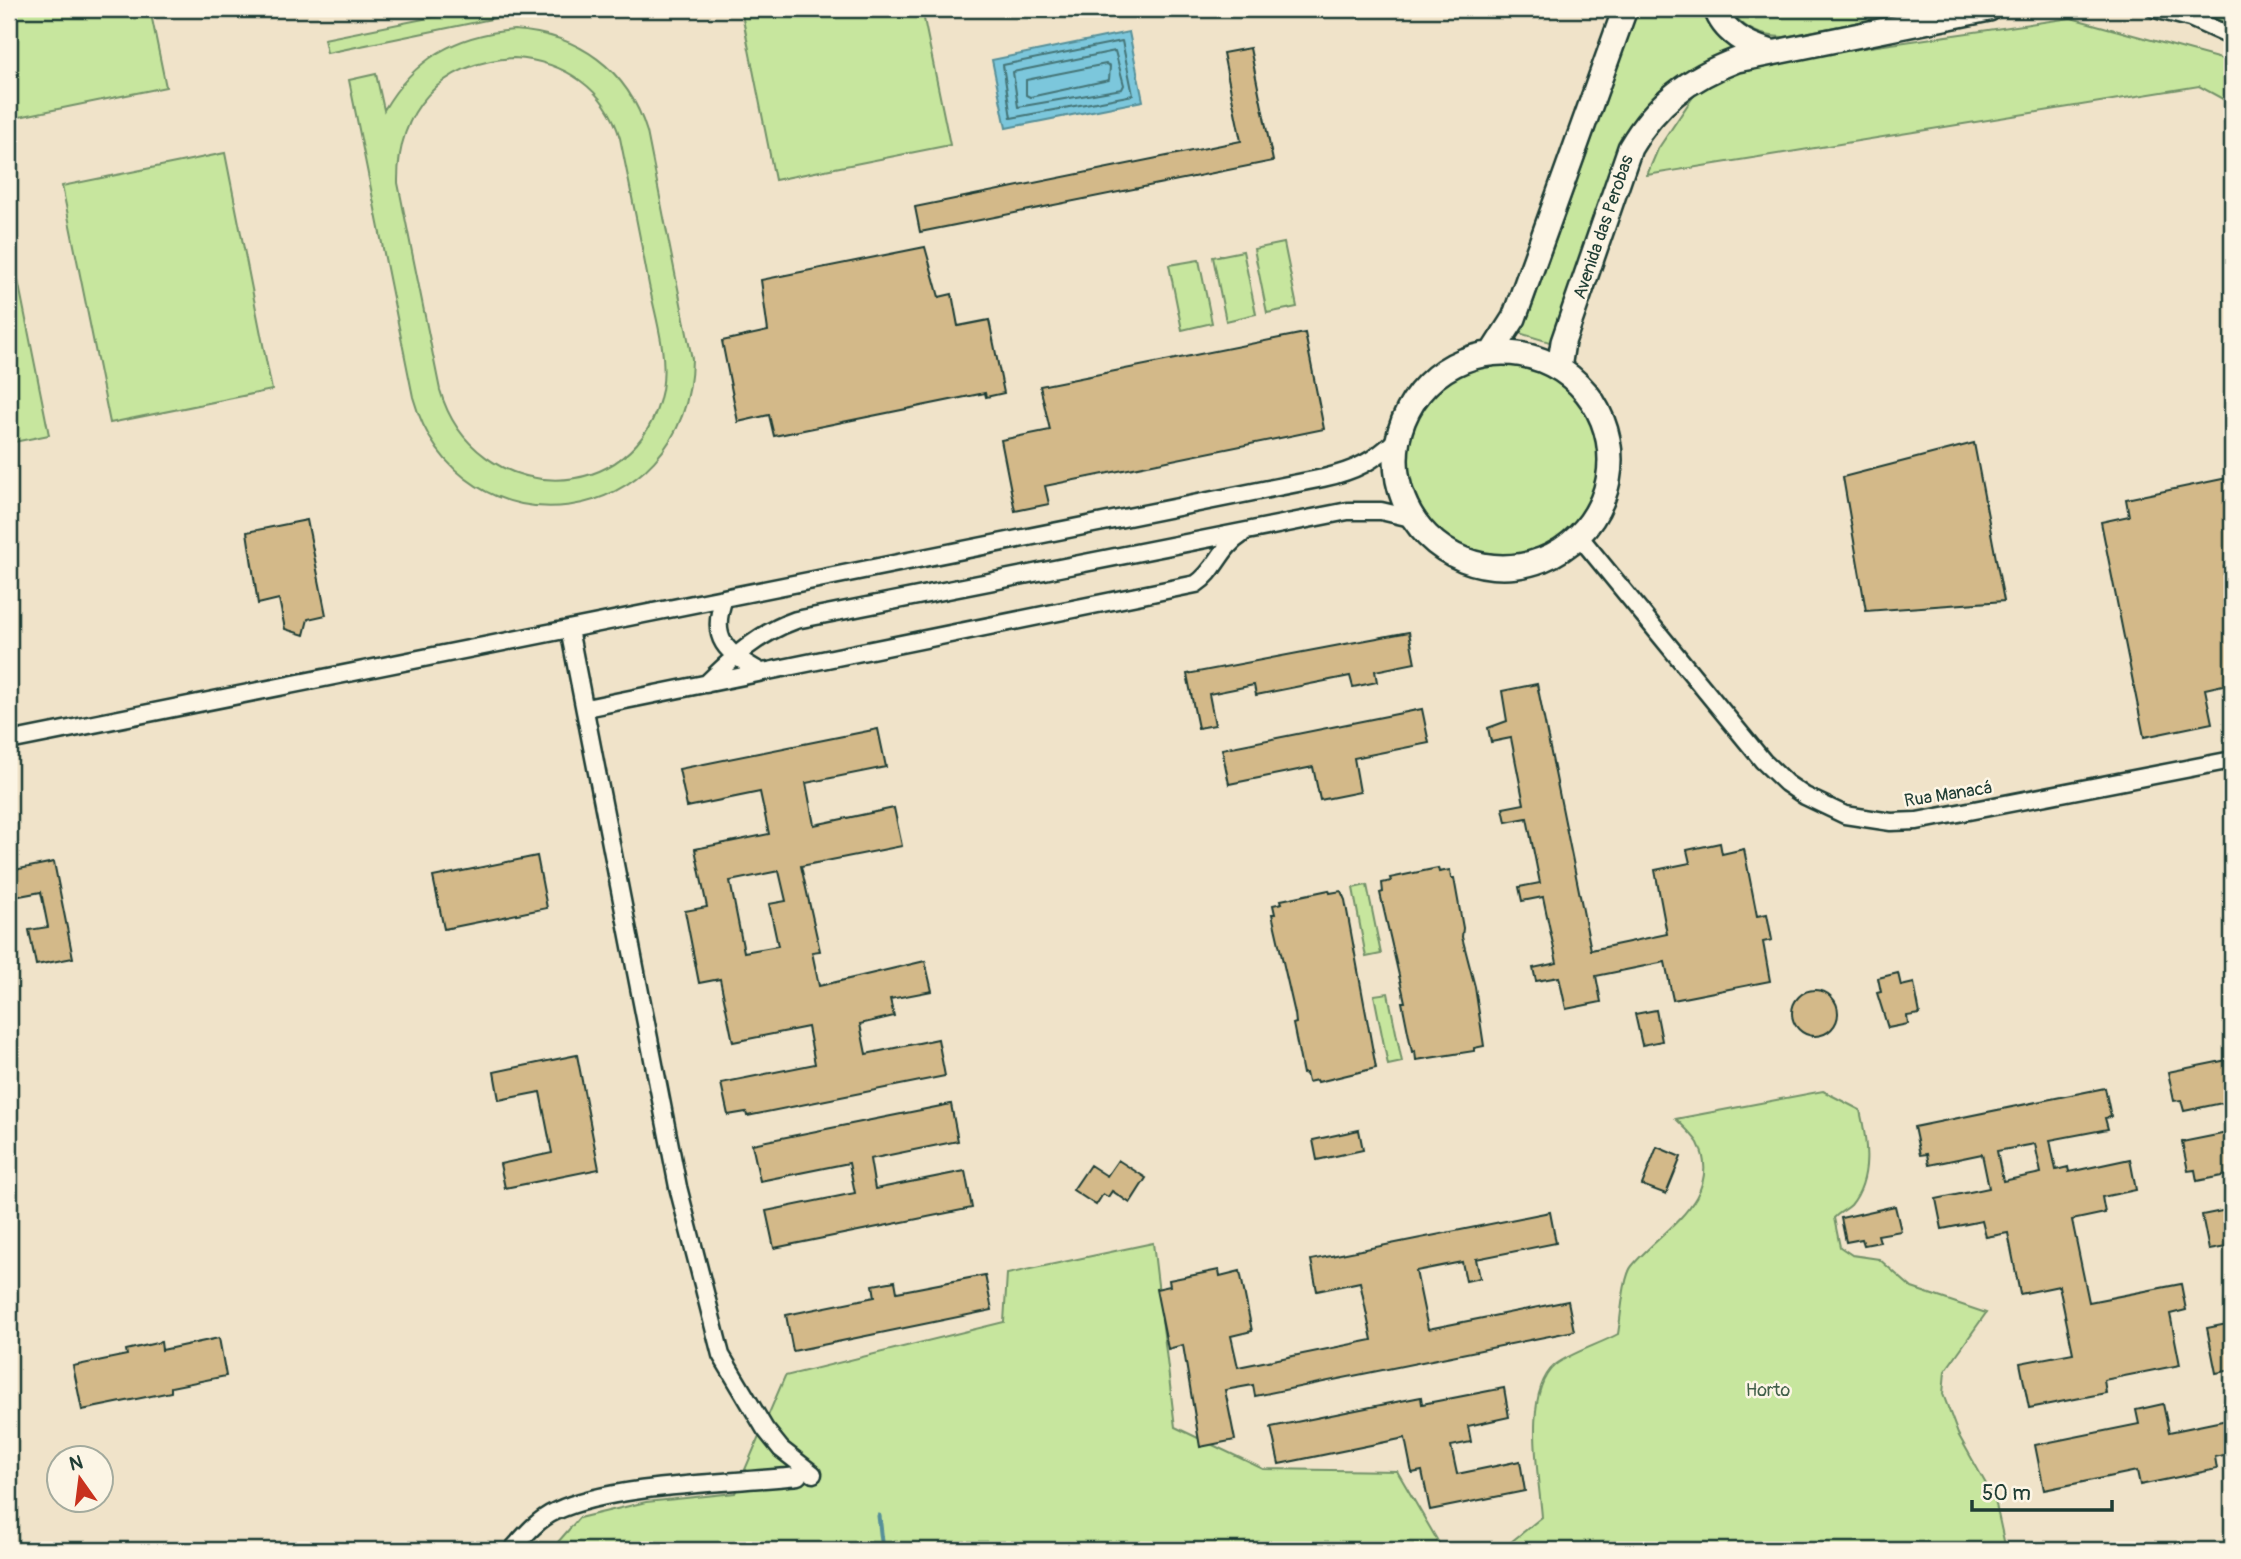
<svg xmlns="http://www.w3.org/2000/svg" width="2241" height="1559" viewBox="0 0 2241 1559" font-family="Pangolin,sans-serif">
  <rect width="100%" height="100%" fill="#fcf5e5"/>
  <filter id="ink" filterUnits="userSpaceOnUse"><feTurbulence type="fractalNoise" baseFrequency=".0143" numOctaves="2"/><feDisplacementMap in="SourceGraphic" scale="14" xChannelSelector="R" yChannelSelector="G"/><feConvolveMatrix kernelMatrix="1 2 1 2 8 2 1 2 1" color-interpolation-filters="sRGB"/></filter>
  <g filter="url(#ink)">
    <path fill="#f0e3c9" fill-rule="evenodd" d="M9 9H2232V1550H9ZM60 1458H102V1500H60Z"/>
    <path fill="#c7e69e" stroke="#739269" stroke-width="2" fill-rule="evenodd" d="M9 9H150L166 87 9 119Z
      M473 9H505L506 16 327 53 324 39Z
      M741 9H922L950 145 775 180Z
      M1638 9H1702L1712 27 1737 54 1622 147 1603 190 1555 330 1556 344 1519 333 1529 315Z
      M1730 9H1926L1784 37C1760 37 1743 29 1730 9Z
      M2190 9H2232V25Z
      M2071 18 2232 62V104L2199 86 1647 175 1658 149 1711 70Z
      M514 30C578 34 628 69 647 132L692 359C690 532 460 564 413 397L349 80 376 74 384 110C414 59 455 35 514 30ZM514 58C564 61 606 89 620 138 630 187 640 236 649 285 656 319 668 355 662 390 639 510 474 509 440 390L398 183C397 110 441 62 514 58Z
      M225 153 272 390 110 423 62 186Z
      M9 235 49 435 9 443Z
      M1284 243 1297 307 1267 313 1254 249Z
      M1243 251 1256 314 1226 321 1213 257Z
      M1199 260 1212 323 1182 330 1169 265Z
      M1406 461a96 96 0 1 1 192 0a96 96 0 1 1-192 0Z
      M1367 885 1381 954 1366 957 1353 888Z
      M1388 993 1402 1062 1388 1065 1374 995Z
      M1823 1091 1860 1110C1867 1141 1873 1178 1851 1205 1846 1210 1839 1212 1834 1218L1840 1247 1852 1255 1879 1259 1912 1288 1986 1313 1945 1371 1943 1394 1958 1434 1995 1500 2006 1550H1501L1542 1517C1539 1477 1522 1393 1555 1365 1570 1353 1600 1344 1618 1334 1621 1318 1623 1277 1632 1266 1660 1231 1725 1198 1698 1143 1693 1135 1683 1126 1676 1119Z
      M1153 1243 1175 1427 1263 1469 1397 1471 1443 1550H551L579 1518 646 1502 735 1493 785 1376 1004 1322 1007 1274Z"/>
    <path fill="#7cc7dc" stroke="#579099" stroke-width="2" d="M1129 32 1143 101 1006 128 992 60Z"/>
    <g fill="none" stroke-linecap="round" stroke-linejoin="round">
      <path stroke="#447477" stroke-width="2" d="M1122 41 1133 95 1011 118 1003 65Z
        M1115 51 1124 85 1122 89 1018 107 1013 72Z
        M1106 64 1110 66 1109 80 1030 97 1026 95V80Z"/>
      <path stroke="#579099" stroke-width="5" d="M879 1516 883 1550"/>
    </g>
    <path fill="#d3b989" stroke="#1f3d34" stroke-width="2" fill-rule="evenodd" d="M1250 48 1273 161 920 232 915 207 1241 141 1223 53Z
      M925 247 939 297 952 294 958 326 989 320 1004 393 986 397 985 393 774 436 769 415 738 422 722 341 768 331 761 280Z
      M1305 333 1324 429 1045 486 1049 504 1015 511 1001 440 1050 430 1040 386Z
      M1974 443 2004 601 1866 611 1843 477Z
      M2232 477V565L2224 566 2232 607V683L2205 689 2212 723 2144 737 2101 522 2129 516 2126 499Z
      M307 520 326 615 308 619 304 635 285 629 279 599 258 604 247 532Z
      M1409 632 1415 663 1375 671 1377 682 1353 687 1350 676 1256 695 1254 685 1209 694 1215 725 1198 728 1187 674Z
      M1537 684 1591 950 1667 934 1655 870 1690 863 1687 850 1720 843 1722 854 1744 849 1757 916 1767 914 1772 940 1763 942 1770 981 1673 1000 1665 962 1596 976 1601 1002 1566 1009 1559 977 1536 981 1533 968 1557 963 1543 897 1522 901 1519 887 1540 883 1527 818 1506 822 1503 808 1524 804 1511 738 1491 742 1488 728 1507 721 1502 691Z
      M1422 709 1429 743 1354 758 1360 792 1320 800 1313 767 1229 784 1222 749Z
      M878 729 886 767 806 783 814 825 894 808 902 846 801 866 820 951 812 952 819 986 925 961 932 991 890 999 894 1016 860 1024 866 1054 938 1039 945 1076 747 1116 746 1112 728 1115 721 1083 815 1064 808 1027 733 1042 720 979 699 983 685 911 707 907 695 849 769 834 760 792 687 807 679 769ZM779 871 786 901 769 904 778 946 744 952 730 881Z
      M537 856 547 908 444 929 433 877Z
      M54 862 73 958 36 965 29 930 48 927 41 892 9 898V871Z
      M1438 868 1439 872 1450 870 1451 878H1454L1463 928 1462 937 1475 987 1484 1046 1474 1048V1051L1416 1060 1415 1051 1412 1052 1402 1002H1405L1403 993 1380 893 1383 892 1382 883 1391 881 1390 878Z
      M1329 890 1330 893 1341 891 1345 900 1376 1068 1318 1082 1317 1080 1308 1082 1306 1073 1303 1074 1293 1024 1296 1023 1295 1014 1272 914H1275L1273 905 1282 903 1281 900Z
      M1898 973 1901 986 1914 983 1920 1014 1907 1016 1908 1024 1888 1028 1877 993 1881 992 1878 978Z
      M1792 1013a23 23 0 1 1 46 0a23 23 0 1 1-46 0Z
      M1656 1010 1662 1041 1642 1045 1635 1014Z
      M577 1055 599 1169 505 1188 500 1164 552 1153 540 1092 499 1100 494 1072Z
      M2232 1059V1101L2184 1111 2181 1100 2174 1101 2168 1072Z
      M2105 1088 2111 1117 2105 1118 2108 1129 2050 1140 2056 1170 2068 1167 2069 1172 2130 1159 2136 1190 2102 1197 2105 1213 2072 1220 2089 1302 2181 1284 2186 1310 2170 1314 2180 1365 2104 1380 2106 1393 2029 1408 2020 1363 2073 1353 2059 1286 2020 1294 2008 1233 1986 1237 1982 1221 1942 1229 1936 1199 1989 1188 1982 1154 1929 1165 1927 1154 1920 1155 1914 1127ZM2035 1144 2041 1173 2003 1181 1997 1151Z
      M951 1104 958 1141 870 1159 875 1189 965 1171 972 1208 774 1248 766 1211 855 1193 849 1163 760 1181 752 1144Z
      M1359 1130 1363 1150 1317 1160 1313 1140Z
      M2232 1132V1174L2197 1181 2195 1170 2188 1171 2182 1142Z
      M1657 1147 1681 1157 1666 1194 1642 1185Z
      M1118 1160 1146 1178 1130 1203 1112 1191 1108 1197 1103 1194 1096 1205 1073 1190 1090 1165 1107 1176Z
      M1895 1206 1901 1231 1878 1235 1880 1242 1864 1245 1862 1239 1846 1242 1841 1218Z
      M2232 1209V1246L2209 1250 2202 1215Z
      M1550 1212 1556 1243 1476 1259 1480 1278 1466 1281 1462 1262 1416 1271 1428 1329 1568 1301 1574 1331 1255 1396 1253 1385 1225 1390 1235 1440 1200 1447 1183 1345 1168 1349 1156 1289 1170 1286 1169 1280 1219 1270 1220 1276 1240 1271 1252 1331 1231 1336 1238 1367 1372 1340 1360 1282 1317 1291 1311 1260Z
      M985 1275 992 1310 793 1351 786 1315 875 1297 873 1285 895 1281 897 1292Z
      M2232 1323V1370L2216 1373 2207 1328Z
      M219 1338 226 1376 171 1387V1392L82 1410 73 1366 127 1355 126 1350 161 1342 162 1350Z
      M1504 1388 1509 1417 1468 1426 1471 1442 1451 1446 1457 1474 1520 1461 1525 1491 1430 1510 1422 1471 1412 1473 1405 1438 1279 1464 1271 1427 1421 1397 1422 1404Z
      M2163 1404 2169 1432 2232 1419V1453L2215 1457 2217 1469 2140 1485 2137 1471 2044 1490 2035 1445 2139 1424 2136 1410Z"/>
    <g fill="none" stroke-linecap="round" stroke-linejoin="round">
      <g stroke="#1f3d34" stroke-width="21">
        <path id="street" d="M2155 9 2190 18 2232 37
          M1579 536 1763 761 1786 783 1805 796 1845 815 1891 822 1917 821 2232 760
          M724 598C709 640 726 652 761 672
          M569 629 678 1187 721 1355 765 1429 781 1449 813 1474
          M706 684C733 657 759 633 796 620L1348 511H1381L1411 518
          M586 708 1196 584C1216 571 1220 548 1241 535
          M9 741 1323 478C1355 471 1374 461 1397 439
          M512 1550C525 1535 538 1519 556 1511 614 1484 731 1483 798 1476"/>
      </g>
      <g stroke="#1f3d34" stroke-width="28">
        <path id="secondary" d="M1716 9C1723 32 1747 45 1769 51
          M1396 460a107 107 0 1 1 214 0a107 107 0 1 1-214 0Z
          M1491 354 1514 318 1625 9
          M1559 368 1563 342 1630 148C1656 103 1689 78 1737 60L1989 9"/>
      </g>
      <use href="#street" stroke="#fcf5e5" stroke-width="16"/>
      <use href="#secondary" stroke="#fcf5e5" stroke-width="23"/>
    </g>
  </g>
  <g text-anchor="middle" stroke-width="5" stroke-linejoin="round" paint-order="stroke">
    <g font-size="18" fill="#1f3d34" stroke="#fcf5e5">
      <text transform="translate(1603 227) rotate(-71)" y="6">Avenida das Perobas</text>
      <text transform="translate(1948 794) rotate(-9)" y="6">Rua Manacá</text>
    </g>
    <g font-size="18" fill="#415f49" stroke="#fcf5e5">
      <text x="1768" y="1396">Horto</text>
    </g>
  </g>
  <rect width="2241" height="1559" fill="none" stroke="#fcf5e5" stroke-width="35"/>
  <rect x="18" y="18" width="2206" height="1524" fill="none" stroke="#1f3d34" stroke-width="2.5" filter="url(#ink)"/>
  <g transform="translate(80 1479) rotate(346)"><circle r="33" fill="#fcf5e5" stroke="#a4ab9e" stroke-width="2"/>
  <path d="M0-5L12 26L0 18L-12 26Z" fill="#c8321e"/>
  <text y="-10" font-size="19" font-weight="bold" text-anchor="middle" fill="#1f3d34">N</text>
  </g>
  <path d="M1972 1500v10h140v-10" fill="none" stroke="#1f3d34" stroke-width="3.5"/>
  <text x="1982" y="1500" font-size="21" fill="#1f3d34" stroke="#fcf5e5" stroke-width="5" paint-order="stroke">50 m</text>
</svg>
